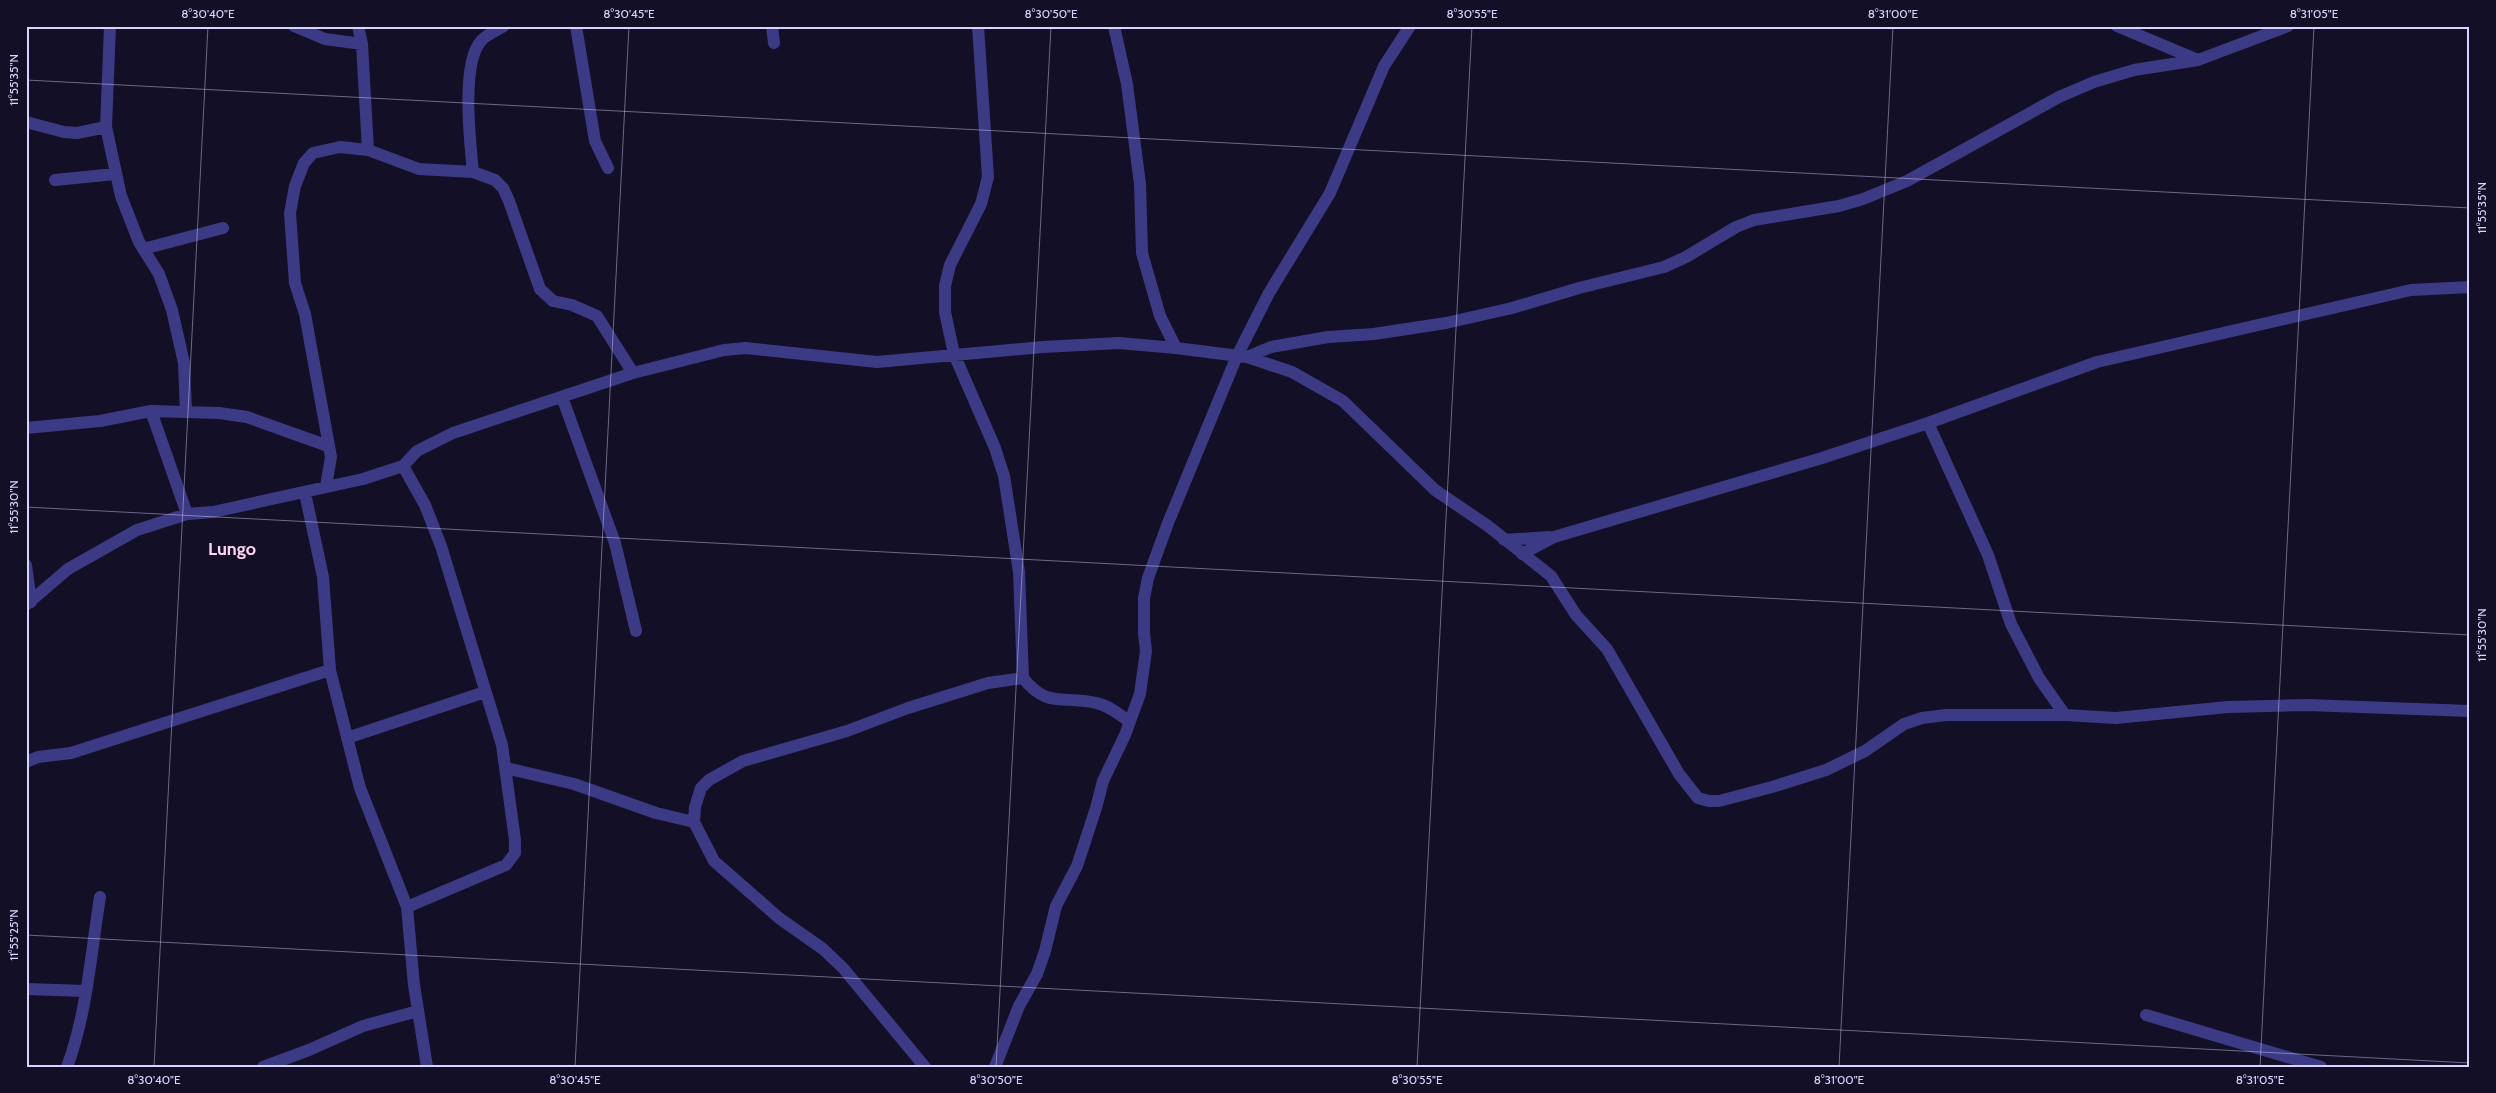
<svg xmlns="http://www.w3.org/2000/svg" width="2496" height="1093" viewBox="0 0 2496 1093" font-family="Cabin,sans-serif">
  <rect width="100%" height="100%" fill="#130f26"/>
  <g fill="none" stroke-linecap="round" stroke-linejoin="round">
    <path stroke="#3d3a85" stroke-width="12" d="M110 26 106 127 121 196 139 242 159 274 172 310 184 363 186 412
      M294 26 325 39 362 44
      M358 26 362 44 368 150
      M576 26 595 141 608 168
      M772 26 774 43
      M978 26 988 177 981 204 950 265 945 286V312L954 354 995 448 1004 476 1019 572 1023 678C1048 709 1062 695 1096 703 1109 705 1118 714 1129 721
      M1114 26 1127 84 1140 184 1142 253 1160 316 1176 348
      M2117 26 2198 60
      M26 122 64 132 77 133 106 127
      M473 172C470 142 461 63 481 41 487 34 496 31 504 26
      M55 180 115 174
      M143 249 223 228
      M1247 357 1271 347 1328 337 1374 334 1446 323 1512 308 1579 288 1664 267 1686 257 1736 227 1754 220 1839 206 1863 199 1907 181 2059 97 2094 82 2134 70 2198 60 2288 26
      M562 397 615 543 636 631
      M151 411 187 514
      M1928 423 1988 555 2011 624 2039 678 2065 715
      M26 428 100 421 151 411 219 413 247 417 328 446
      M403 466 425 505 441 546 502 745 515 840V853L506 865 407 907
      M326 486 331 457 305 314 295 283 290 213 295 186 304 163 313 153 340 147 368 150 419 169 473 172 495 180 503 188 509 201 540 289 553 301 572 305 597 316 633 373
      M305 493 323 577 330 670 360 788 407 907 414 985 427 1067
      M1504 540 1549 537
      M1522 554 1554 537 1822 458 1928 423 2097 362 2411 290 2470 287
      M26 565 31 602
      M26 605 68 569 137 530 187 514 213 512 363 479 403 466 417 451 453 433 633 373 724 350 746 348 877 362 1043 347 1119 343 1176 348 1247 357 1292 372 1343 401 1435 490 1488 526 1551 576 1576 615 1607 649 1679 774 1698 798 1709 801H1719L1772 787 1826 770 1865 751 1904 724 1922 718 1946 715H2065L2116 718 2228 707 2307 705 2470 711
      M347 738 485 692
      M26 762 38 757 71 753 330 670
      M506 768 574 784 656 813 694 822
      M26 989 85 991
      M2146 1015 2321 1067
      M67 1067C87 1013 91 953 100 897
      M263 1067 309 1050 363 1026 418 1011
      M925 1067 843 968 823 949 779 918 714 861 694 822 695 807 701 788 709 780 743 761 847 731 908 708 988 683 1023 678
      M995 1067 1019 1006 1037 974 1045 951 1056 906 1077 866 1096 808 1103 781 1125 735 1140 694 1146 651 1144 633V598L1148 578 1168 523 1237 356 1269 293 1330 193 1384 66 1410 26"/>
  </g>
  <path fill="none" stroke="#d9d4ff" stroke-width="1" stroke-opacity="0.45" d="M26 80 2470 208M26 507 2470 635M26 935 2470 1063M154 1067 208 26M575 1067 629 26M996 1067 1051 26M1417 1067 1472 26M1839 1067 1893 26M2260 1067 2314 26"/>
  <g text-anchor="middle" stroke-width="4" stroke-linejoin="round" paint-order="stroke">
    <g font-size="18" font-weight="bold" fill="#ffd6f0" stroke="#130f26">
      <text x="232" y="555">Lungo</text>
    </g>
  </g>
  <rect width="2496" height="1093" fill="none" stroke="#130f26" stroke-width="55"/>
  <rect x="28" y="28" width="2440" height="1038" fill="none" stroke="#d9d4ff" stroke-width="2"/>
  <g font-size="12" text-anchor="middle" fill="#d9d4ff">
    <text x="208" y="18">8°30'40"E</text>
    <text x="629" y="18">8°30'45"E</text>
    <text x="1051" y="18">8°30'50"E</text>
    <text x="1472" y="18">8°30'55"E</text>
    <text x="1893" y="18">8°31'00"E</text>
    <text x="2314" y="18">8°31'05"E</text>
    <text transform="translate(14 80) rotate(-90)" y="4">11°55'35"N</text>
    <text transform="translate(2482 208) rotate(-90)" y="4">11°55'35"N</text>
    <text transform="translate(14 507) rotate(-90)" y="4">11°55'30"N</text>
    <text transform="translate(2482 635) rotate(-90)" y="4">11°55'30"N</text>
    <text transform="translate(14 935) rotate(-90)" y="4">11°55'25"N</text>
    <text x="154" y="1084">8°30'40"E</text>
    <text x="575" y="1084">8°30'45"E</text>
    <text x="996" y="1084">8°30'50"E</text>
    <text x="1417" y="1084">8°30'55"E</text>
    <text x="1839" y="1084">8°31'00"E</text>
    <text x="2260" y="1084">8°31'05"E</text>
  </g>
</svg>
